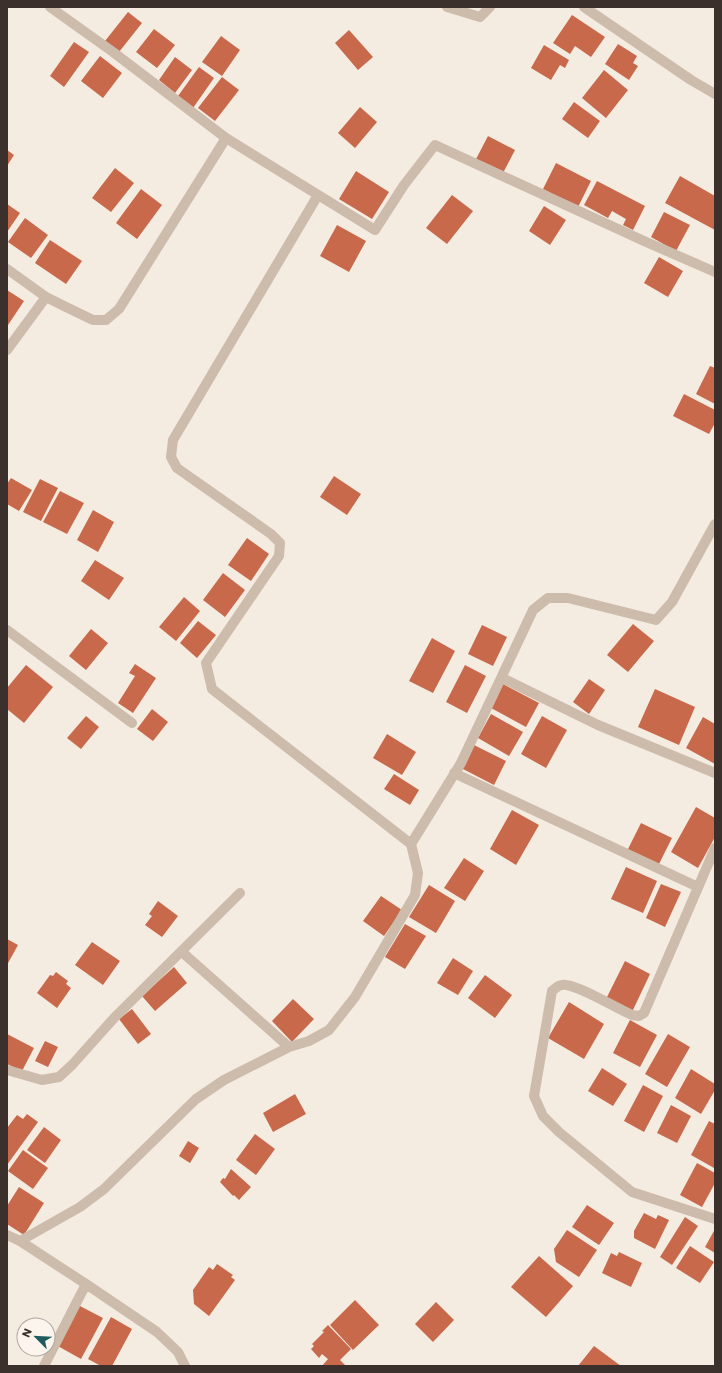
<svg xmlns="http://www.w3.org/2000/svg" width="722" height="1373" viewBox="0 0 722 1373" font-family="Poppins,sans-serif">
  <rect width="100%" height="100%" fill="#f4ebe1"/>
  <path fill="#c8694b" d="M128 12 142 23 119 52 105 41Z
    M572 15 605 37 591 57 575 46 570 54 553 43Z
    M154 29 175 45 157 68 136 52Z
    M349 30 373 57 358 70 335 43Z
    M221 36 240 50 222 76 202 62Z
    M74 42 89 52 64 87 50 76Z
    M618 44 637 56 633 63 638 66 629 80 605 64Z
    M544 45 569 60 565 68 560 65 551 80 531 68Z
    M100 56 122 73 103 98 81 81Z
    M175 57 192 70 175 93 159 80Z
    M199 67 214 78 193 108 178 96Z
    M604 70 628 90 606 118 582 98Z
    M222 77 239 90 215 121 198 108Z
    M574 102 600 121 588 138 562 119Z
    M360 107 377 122 355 148 338 133Z
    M488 136 515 150 502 175 475 161Z
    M7 150 14 155 7 166Z
    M556 163 591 181 578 207 543 189Z
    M115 168 134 183 111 212 92 198Z
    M356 171 389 192 372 219 339 199Z
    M680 176 715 196V230L665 203Z
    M597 181 645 206 633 230 623 225 626 219 612 211 608 218 584 205Z
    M141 189 162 205 137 239 116 223Z
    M452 195 473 211 447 244 426 228Z
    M7 204 20 213 7 232Z
    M544 206 566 220 550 245 529 231Z
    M664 212 690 225 676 251 651 237Z
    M25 218 48 235 31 258 8 242Z
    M337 225 366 241 349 272 320 256Z
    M50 240 82 261 66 284 35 263Z
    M659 257 683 271 668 297 644 283Z
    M7 290 24 301 8 325 7 324Z
    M710 366 715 368V404L696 394Z
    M684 394 715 410V423L709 434 673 416Z
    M334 476 361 494 347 515 320 497Z
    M11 478 32 490 19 511 7 504V484Z
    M40 479 58 488 41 521 23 512Z
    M60 491 84 503 67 534 43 522Z
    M93 510 114 522 98 552 77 540Z
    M247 538 269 554 251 581 228 565Z
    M95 560 124 578 109 600 81 581Z
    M223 573 245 590 225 617 203 600Z
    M184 597 200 611 176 641 159 627Z
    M198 621 216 635 197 658 180 643Z
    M633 624 654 641 628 672 607 655Z
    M482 625 507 637 493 666 468 654Z
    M91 629 108 643 86 670 69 656Z
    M432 638 455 651 433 693 409 681Z
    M135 664 156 678 133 713 118 703 135 676 129 673Z
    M26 665 53 687 24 723 7 709V688Z
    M465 665 486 676 467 713 446 702Z
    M589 679 605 690 589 714 573 702Z
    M503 684 539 703 526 727 491 708Z
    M655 689 695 707 679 745 638 727Z
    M152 709 168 722 153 741 137 729Z
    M491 714 523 732 509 756 478 738Z
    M86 716 99 727 81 749 67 738Z
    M542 716 567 730 546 768 521 754Z
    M703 717 715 724V764L686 748Z
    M387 734 416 752 402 775 373 758Z
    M474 745 506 761 494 785 461 768Z
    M394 774 419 790 410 805 384 789Z
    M696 807 715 818V837L698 868 671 852Z
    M512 810 539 825 516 865 490 849Z
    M641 823 672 838 658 866 627 851Z
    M464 858 484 871 465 901 444 888Z
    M626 867 657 881 643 913 611 899Z
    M661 884 681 892 665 927 646 918Z
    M429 885 455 901 436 933 409 917Z
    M381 896 402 910 384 936 363 921Z
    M158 901 178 916 162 937 145 925 152 916 149 914Z
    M405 924 426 936 405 969 385 957Z
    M7 939 18 945 7 965Z
    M92 942 120 961 103 985 75 965Z
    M453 958 473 971 458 995 437 983Z
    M625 961 650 974 632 1012 606 999Z
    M174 967 187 983 155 1011 142 996Z
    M56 972 68 981 66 984 71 988 57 1008 37 993 50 975 53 976Z
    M485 975 512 995 495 1018 468 998Z
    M293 999 314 1019 292 1042 272 1021Z
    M569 1002 604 1024 584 1059 548 1038Z
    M132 1009 151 1034 138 1044 119 1019Z
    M630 1020 657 1035 640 1067 613 1053Z
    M7 1034 34 1048 22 1071 7 1064Z
    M668 1034 690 1047 667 1087 645 1074Z
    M45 1041 58 1047 48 1067 35 1061Z
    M602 1068 627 1084 613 1106 588 1091Z
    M691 1069 715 1084V1090L701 1114 675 1098Z
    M643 1085 663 1096 644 1132 624 1121Z
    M295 1094 306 1114 273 1132 263 1113Z
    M671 1105 691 1116 677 1143 657 1133Z
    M27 1114 38 1122 7 1165V1128L17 1115 23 1119Z
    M709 1121 715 1124 714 1168 691 1155Z
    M44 1127 61 1140 45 1163 27 1150Z
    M255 1134 275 1149 256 1175 236 1160Z
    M188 1141 199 1148 190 1163 179 1156Z
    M23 1150 48 1168 33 1189 8 1171Z
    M697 1163 715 1173V1183L702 1207 680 1195Z
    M231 1169 251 1187 239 1200 234 1195 233 1196 220 1182 223 1178 225 1179Z
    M19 1187 44 1203 24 1235 7 1224V1206Z
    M587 1205 614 1223 599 1245 572 1227Z
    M644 1213 656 1219 658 1215 669 1220 655 1249 634 1238V1231Z
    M685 1217 698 1226 672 1265 660 1257Z
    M715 1229V1253L705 1247Z
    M567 1230 597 1250 579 1277 556 1262 554 1249Z
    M690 1246 714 1262 700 1283 676 1268Z
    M619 1252 642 1263 631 1287 602 1273 611 1253 617 1256Z
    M539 1256 573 1286 546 1317 511 1287Z
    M217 1264 233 1275 231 1277 235 1280 209 1316 194 1304 193 1290 209 1267 213 1270Z
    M355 1300 379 1325 353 1350 330 1325Z
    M436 1302 454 1320 433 1342 415 1324Z
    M78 1305 103 1318 81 1359 56 1345Z
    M111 1317 132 1329 112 1366H101L88 1359Z
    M328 1325 351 1349 340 1360 346 1366H322L328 1359 322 1354 319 1358 311 1349 314 1346 312 1344 324 1332 322 1331Z
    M594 1346 621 1366H578Z"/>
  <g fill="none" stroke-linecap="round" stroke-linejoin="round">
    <path stroke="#cdbbac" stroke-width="10" d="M50 7 113 52 226 138
      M447 7 480 17 490 7
      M584 7 691 80 715 94
      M318 195 173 440 171 457 177 468 271 534 280 543 279 556 206 663 212 689 411 844
      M7 269 46 297 66 307 93 320H106L119 309 226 138 375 230 404 185 435 145 644 241 715 272
      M7 350 46 297
      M7 630 132 723
      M502 678 598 725 715 773
      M454 773 698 887
      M715 848 644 1013 639 1016 632 1015C616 1008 582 987 566 985 560 984 557 987 552 991L534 1096 543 1116 559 1132 632 1192 715 1219
      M182 952 289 1047
      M7 1070 42 1080 59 1077 72 1065 115 1017 240 893
      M7 1235 20 1241 86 1284 157 1332 178 1352 185 1366
      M20 1241 80 1207 104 1189 196 1099 224 1080 289 1047 309 1041 329 1030 355 997 415 895 418 873 411 844 461 763 533 610 548 598H568L656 620 672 602 715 524
      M44 1366 86 1284"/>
  </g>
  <rect width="722" height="1373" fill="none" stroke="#3b302b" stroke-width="16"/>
  <g transform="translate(36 1337) rotate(294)"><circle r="19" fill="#fbf5ee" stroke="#aea6a0"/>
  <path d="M0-3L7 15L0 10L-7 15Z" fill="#1f5a5e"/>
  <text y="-6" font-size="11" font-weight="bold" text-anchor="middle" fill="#3b302b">N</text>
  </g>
</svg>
